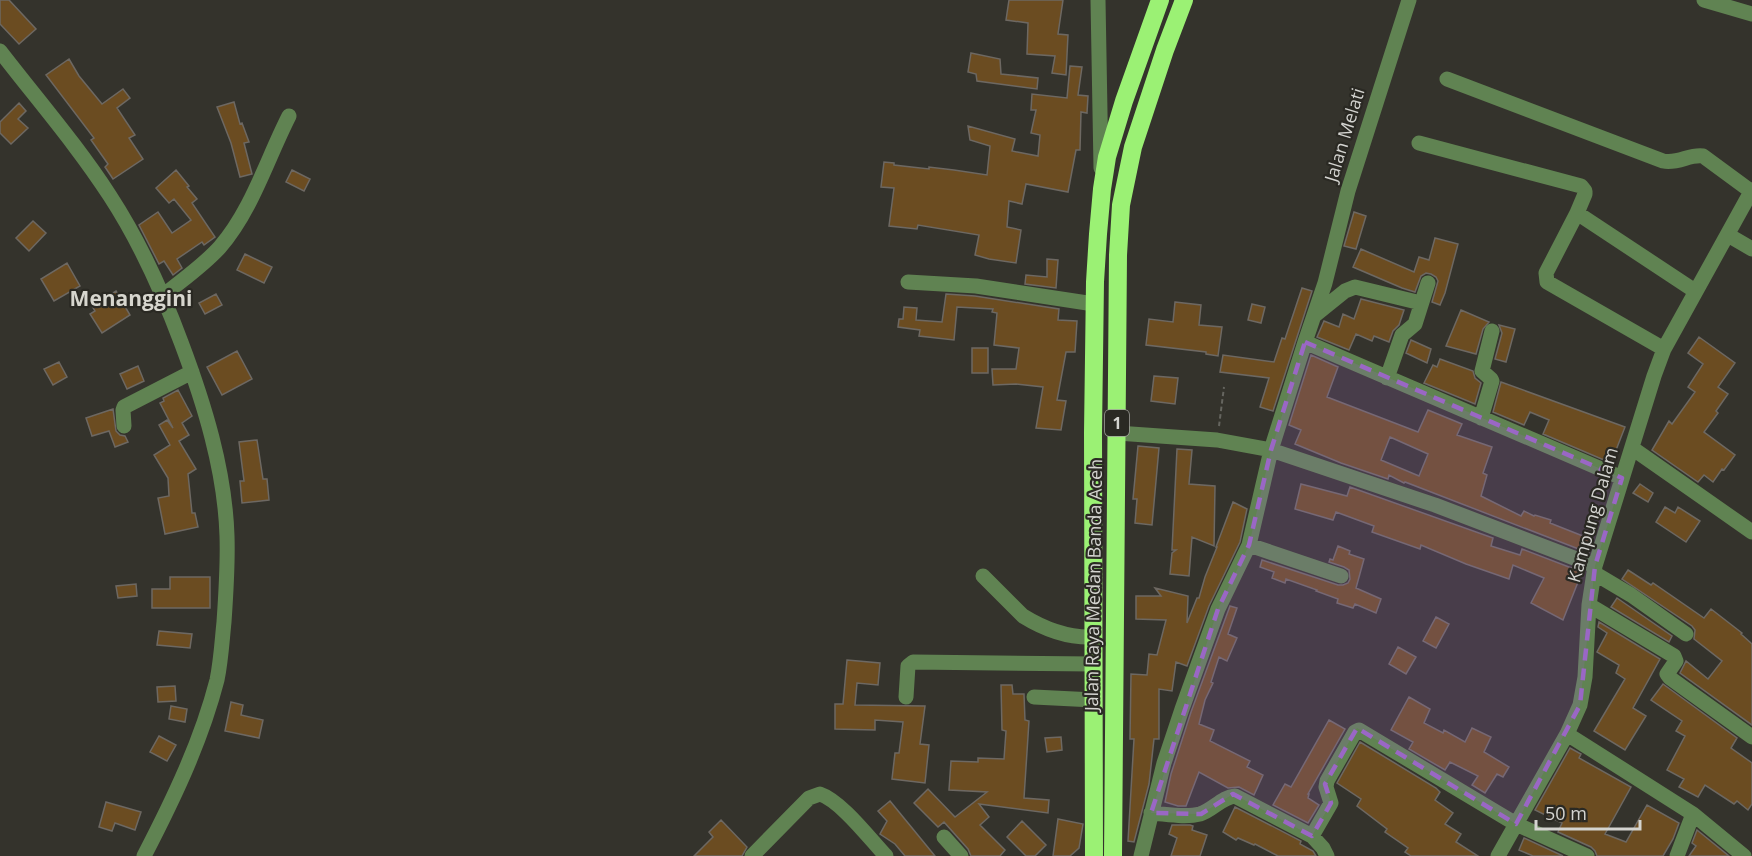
<svg xmlns="http://www.w3.org/2000/svg" width="1752" height="856" viewBox="0 0 1752 856" font-family="'Open Sans',sans-serif">
  <rect width="100%" height="100%" fill="#34332c"/>
  <path fill="#6b4c21" stroke="#6d6862" stroke-width="1.5" fill-rule="evenodd" d="M0 0H9L36 29 19 44 0 24Z
    M1009 0H1063L1058 34 1068 35 1066 75 1052 73 1055 56 1027 54 1028 23 1006 20Z
    M971 53 1000 59 1001 74 1038 78 1037 89 977 81 976 74 968 72Z
    M69 59 79 76 102 104 123 89 130 98 117 108 135 135 129 138 143 159 113 179 105 167 108 164 91 140 94 138 46 75Z
    M1070 66 1082 67 1078 95 1088 96 1087 113 1081 112 1080 150H1076L1068 192 1026 184 1022 204 1009 201 1007 227 1021 230 1016 263 989 259 975 255 979 235 918 225 917 229 889 226 894 188 881 187 884 162 894 163V165L929 169V167L954 170 987 175 990 146 970 140 968 126 1015 139 1012 151 1038 156 1040 135 1031 133 1036 110H1031L1032 94 1067 98Z
    M234 102 240 124 242 123 249 142 244 143 252 174 240 177 231 143 217 107Z
    M19 103 26 111 18 119 28 128 11 144 0 133V122Z
    M176 170 189 186 187 187 197 199 192 203 215 237 204 245 202 242 177 259 182 268 173 275 164 261 159 264 139 225 158 212 172 233 191 220 174 199 169 203 156 188Z
    M292 170 310 179 304 191 286 182Z
    M1354 212 1366 216 1356 249 1344 246Z
    M33 221 46 233 29 251 16 238Z
    M1435 238 1458 244 1445 293 1440 305 1432 302 1438 281 1436 277 1431 274 1426 273 1421 276 1415 292 1402 288 1353 267 1361 249 1414 272 1419 257 1429 260Z
    M245 254 272 267 264 283 237 270Z
    M1047 259 1058 260 1056 288 1025 284 1026 275 1047 277Z
    M67 263 80 286 54 301 41 279Z
    M1302 288 1312 291 1273 411 1260 407 1269 378 1220 372 1223 355 1274 362 1282 338 1285 339Z
    M116 291 130 315 102 333 90 314 95 311 92 306Z
    M216 294 222 305 205 314 199 303Z
    M946 294 975 296 1059 309 1058 320 1077 321 1075 352H1066L1057 400 1066 401 1061 430 1036 428 1043 387 1016 384 993 385 992 369H1016L1019 348 994 345 997 313 992 312 993 309 957 307 954 340 919 336 920 330 898 327 899 319H903L904 307 917 308 916 320 942 322Z
    M1361 299 1404 310 1399 325 1393 331 1389 342 1374 336 1372 341 1356 334 1349 350 1317 337 1324 321 1339 327 1343 314 1354 319Z
    M1175 302 1201 305 1199 325 1222 327 1218 356 1206 354V352L1146 345 1149 319 1173 322Z
    M1252 304 1265 307 1261 323 1248 320Z
    M1461 310 1489 322 1483 329 1476 354 1446 346Z
    M1499 325 1515 329 1506 362 1495 359 1502 333Z
    M1699 337 1735 363 1718 387 1728 394 1716 411 1718 413 1704 432 1735 455 1724 470 1722 469 1713 482 1704 475 1698 482 1652 450 1669 421 1672 424 1695 392 1688 387 1703 364 1688 353Z
    M1411 340 1431 349 1427 363 1406 353Z
    M972 348H988V373H972Z
    M237 351 252 379 222 395 207 367Z
    M1311 355 1338 367 1327 397 1418 432 1428 410 1462 424 1457 435 1492 447 1483 473 1487 475 1481 496 1521 516 1524 511 1534 516 1535 515 1551 520 1550 523 1593 540 1589 553 1405 482 1404 483 1389 475 1388 479 1341 463 1295 444 1301 430 1289 425ZM1390 437 1428 454 1419 476 1381 460Z
    M1440 359 1473 371 1475 378 1481 383 1475 404 1424 383 1433 365 1437 367Z
    M59 362 67 377 53 385 44 369Z
    M138 366 144 381 127 389 120 374Z
    M1154 376 1178 378 1175 404 1151 401Z
    M1501 382 1625 427 1611 463 1543 434 1549 420 1530 412 1524 425 1493 412Z
    M178 390 192 416 182 423 189 435 179 441 196 469 188 474 192 513H195L198 527 165 534 158 498 169 496 168 478 154 455 170 445 159 425 167 420 173 428 160 403 164 401 163 398Z
    M113 409 116 431 120 435 125 436 128 442 115 447 109 431 92 436 86 418Z
    M257 440 263 479H267L269 500 242 503 240 481H244L239 442Z
    M1138 446 1159 448 1152 525 1135 523 1137 499H1133Z
    M1177 449 1192 450 1189 484 1215 486 1214 546 1192 537 1189 576 1170 574 1172 553 1176 550H1172Z
    M1301 484 1347 496 1350 487 1493 538 1491 546 1520 555 1522 549 1582 572 1563 620 1531 603 1544 578 1513 565 1509 579 1466 564 1421 545 1420 549 1372 532 1374 526 1336 512 1333 520 1295 509Z
    M1640 484 1653 493 1648 502 1633 493Z
    M1233 502 1247 509 1240 542 1209 606 1187 666 1176 662 1172 691 1159 689V739H1154L1149 784 1134 842 1128 841 1134 739H1130L1131 674 1147 675 1149 654 1157 655 1166 620 1136 619V596H1161L1155 588 1188 596 1187 623 1197 598H1199L1205 577 1217 547H1216Z
    M1665 507 1675 513 1678 507 1700 521 1686 542 1656 522Z
    M1338 546 1350 551 1349 554 1364 559 1356 588 1381 599 1376 613 1355 604 1353 608 1337 603 1338 599 1316 591 1317 590 1286 579 1285 583 1272 578 1274 572 1260 567 1262 560 1338 585H1343L1348 583 1350 579 1349 570 1344 567 1329 562 1330 559 1333 560Z
    M1628 570 1651 585 1653 583 1704 618 1711 609 1742 633 1741 634 1752 644V725L1680 673 1686 661 1708 679 1722 661 1694 639 1695 630 1692 626 1622 579Z
    M170 577H210V608H152V589H170Z
    M136 584 137 596 118 598 116 586Z
    M1617 598 1672 636 1669 642 1611 607Z
    M1230 606 1237 608 1228 634 1237 638 1227 661 1219 657 1211 682 1213 683 1205 700 1199 724 1214 730 1210 741 1250 761 1247 767 1263 775 1254 795 1239 787 1228 788 1199 772 1186 806H1178L1165 802 1171 774 1191 712Z
    M1436 617 1449 624 1436 648 1423 641Z
    M1599 622 1660 659 1633 708 1646 716 1625 750 1594 731 1625 679 1616 673 1619 665 1597 652 1607 633 1598 627Z
    M159 631 192 634 190 648 157 645Z
    M1398 647 1416 657 1406 674 1389 664Z
    M847 660 880 663 878 685 857 683 855 705 925 706 920 744 929 745 925 783 892 779 895 753H899L903 722 875 720V730L835 729V704H843Z
    M1663 684 1737 738 1731 748 1752 763V804L1748 810 1737 801 1734 804 1705 785 1698 797 1679 787 1684 779 1667 770 1685 736 1676 731 1682 721 1651 700Z
    M1001 685H1012L1013 694H1024L1025 720 1029 721 1024 798 1049 800 1048 813 979 804 989 817 980 825 1005 850 1000 856H971L968 849 944 822 938 827 914 803 928 789 955 817 987 792 949 790 951 761 978 762V758L1004 759 1006 731 1002 730Z
    M175 686 176 701 158 702 157 687Z
    M1409 697 1430 709 1424 723 1443 733 1444 730 1465 742 1472 728 1491 737 1484 752 1509 767 1503 777 1497 774 1485 793 1472 785 1478 776 1450 762 1445 770 1409 749 1413 742 1391 730Z
    M231 702 243 705 241 715 263 720 259 738 225 731Z
    M171 706 187 709 185 722 169 719Z
    M1329 720 1345 729 1308 794H1309L1308 798 1319 805 1308 823 1273 805 1285 784 1291 787Z
    M159 736 176 745 167 761 150 752Z
    M1061 737 1062 750 1047 752 1045 738Z
    M1360 742 1436 788 1440 792 1435 800 1453 813 1445 824 1461 834 1456 842 1478 856H1411L1405 852 1408 848 1385 832 1387 829 1357 806 1361 799 1337 783Z
    M1570 748 1581 754 1579 758 1631 787 1605 834 1626 842 1647 805 1679 823 1673 839 1663 856H1597L1595 851 1591 847 1558 832 1562 823 1535 810Z
    M890 801 935 856H905L895 844 880 834 887 821 878 811Z
    M106 802 141 812 135 830 115 823 112 831 99 827Z
    M1235 807 1301 841 1300 844 1313 851 1316 856H1278L1255 844 1254 845 1238 838 1236 840 1223 832Z
    M1058 819 1083 824 1079 848 1070 856H1053Z
    M721 820 747 847 742 856H694L713 837 709 832Z
    M1022 821 1046 845 1035 856H1026L1007 837Z
    M1172 825H1190L1193 826 1192 830 1207 835 1200 856H1171L1177 838 1169 834Z
    M1697 830 1729 856H1689L1696 846 1692 843Z
    M1524 838 1563 856H1533L1519 850Z"/>
  <g fill="none" stroke-linecap="round" stroke-linejoin="round">
    <path stroke="#65655f" stroke-width="2" stroke-dasharray="4.5 3" stroke-linecap="butt" d="M1219 426 1224 387"/>
    <path stroke="#608352" stroke-width="15" d="M1098 0 1101 168
      M1704 0 1752 14
      M0 51C37 99 77 145 110 196 140 242 162 291 181 342 204 403 225 470 227 536 228 564 226 593 224 622 222 641 221 661 217 680 201 742 173 800 144 856
      M1447 79 1663 161C1679 164 1689 154 1703 156L1752 192
      M1419 143 1581 186 1585 191V194L1577 213
      M1728 235 1752 249
      M908 282 976 286 1094 304
      M164 295C182 280 204 265 220 247 252 210 267 159 289 116
      M1314 316 1345 291 1355 287 1421 303
      M1305 342 1325 283 1348 191 1409 0
      M1664 349 1547 282 1546 273 1577 213 1695 291
      M1387 378 1402 335 1415 324 1428 283
      M1481 418 1492 381 1491 379 1482 371 1492 331
      M124 426 123 410 124 407 192 372
      M1117 433 1217 440 1271 450 1249 545 1341 576
      M1632 448 1752 532
      M1595 566 1435 505 1271 450 1305 342 1622 478
      M1594 573 1631 595 1686 634
      M983 576 1023 616C1044 629 1068 638 1093 637
      M1589 605 1674 656 1676 661 1667 674 1670 678 1752 737
      M906 697 908 666 913 662 1093 664
      M1034 697 1094 700
      M1567 734 1693 814 1744 856
      M1151 813C1166 814 1185 818 1200 814 1213 810 1222 797 1235 796L1312 836 1323 848 1327 856
      M1312 836 1331 803 1326 787 1327 781 1355 732 1359 730 1516 824 1587 856
      M944 837 961 856
      M752 856 809 798 820 794C841 801 870 839 886 856
      M1141 856 1164 763 1182 709 1218 609 1249 545
      M1498 856 1567 734 1580 705 1585 677 1589 605 1595 566 1654 376 1664 349 1752 190
      M1677 856 1693 814"/>
    <path stroke="#9bf174" stroke-width="18" d="M1094 856 1093 432 1095 282 1098 234 1102 189 1107 157 1124 101 1160 0
      M1113 856 1118 255 1121 205 1133 147 1165 50 1184 0"/>
  </g>
  <path fill="#9a67c5" fill-opacity="0.2" stroke="#9a67c5" stroke-width="4.5" stroke-dasharray="12 8" stroke-linejoin="round" d="M1305 342 1622 478 1595 566 1580 705 1516 824 1357 728 1325 784 1331 803 1312 836 1233 794 1201 814 1151 813 1218 609 1249 545 1271 450Z"/>
  <g text-anchor="middle" stroke-width="4.5" stroke-linejoin="round" paint-order="stroke">
    <rect fill="#2a2923" stroke="#a1a19c" stroke-width="1.5" x="1105" y="410" width="24" height="26" rx="4.5"/>
    <g font-size="16" font-weight="bold" fill="#d4d4d0">
      <text x="1117" y="429">1</text>
    </g>
    <g font-size="18" fill="#d4d4d0" stroke="#2a2923">
      <text transform="translate(1345 135) rotate(-73)" y="6">Jalan Melati</text>
      <text transform="translate(1593 515) rotate(-74)" y="6">Kampung Dalam</text>
      <text transform="translate(1094 585) rotate(-89)" y="6">Jalan Raya Medan Banda Aceh</text>
    </g>
    <g font-size="21" font-weight="bold" fill="#d7d6ce" stroke="#2a2923">
      <text x="131" y="306">Menanggini</text>
    </g>
  </g>
  <path d="M1536 820v9h104v-9" fill="none" stroke="#d4d4d0" stroke-width="3"/>
  <text x="1545" y="820" font-size="18" fill="#d4d4d0" stroke="#2a2923" stroke-width="4.5" paint-order="stroke">50 m</text>
</svg>
